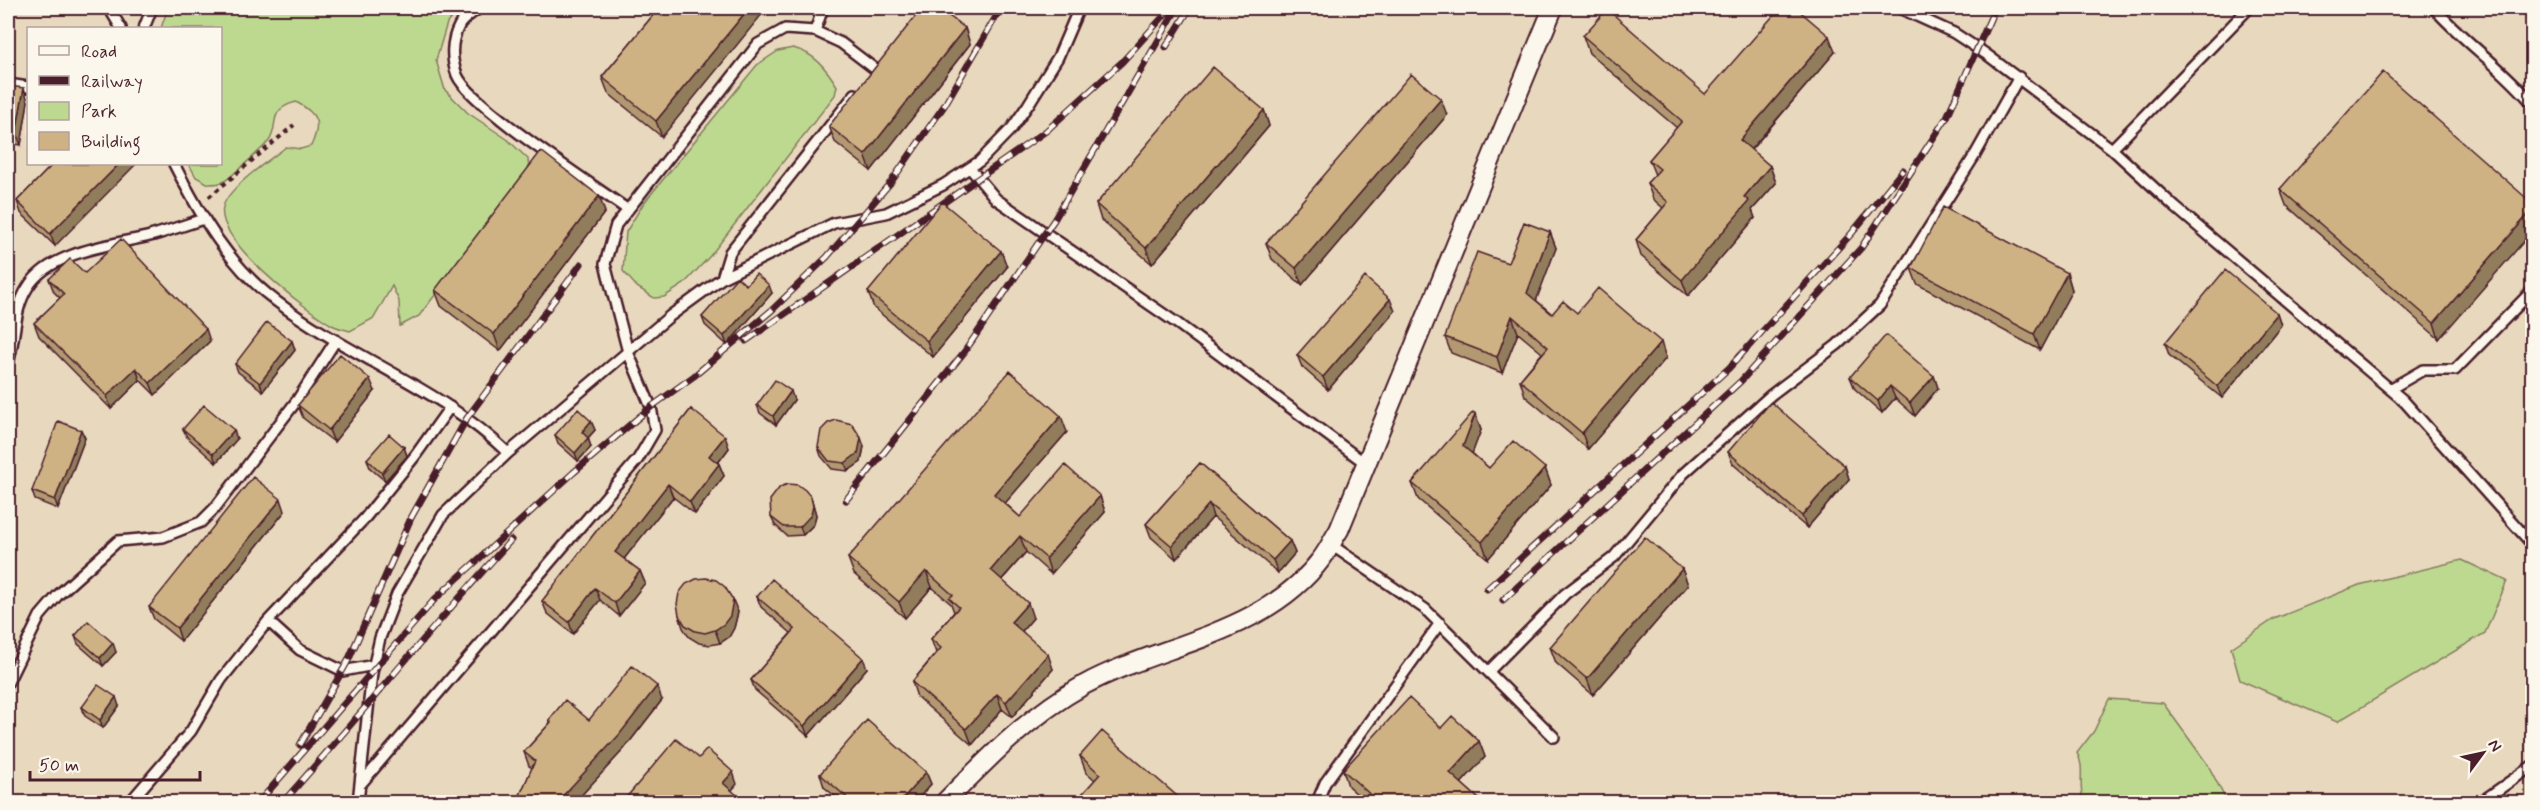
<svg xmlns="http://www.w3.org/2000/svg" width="2540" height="810" viewBox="0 0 2540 810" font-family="Mynerve,sans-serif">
  <rect width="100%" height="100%" fill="#f2e9d7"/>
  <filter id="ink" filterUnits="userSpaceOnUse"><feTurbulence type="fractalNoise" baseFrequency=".0167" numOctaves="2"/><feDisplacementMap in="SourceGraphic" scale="12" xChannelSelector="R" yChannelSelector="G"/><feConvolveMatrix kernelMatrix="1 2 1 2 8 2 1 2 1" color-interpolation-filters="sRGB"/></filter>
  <g filter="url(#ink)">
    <path fill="#e8d8be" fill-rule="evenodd" d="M8 8H2532V802H8ZM28 28H220V164H28Z"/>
    <path fill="#bdd990" stroke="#847c5e" stroke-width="1.5" d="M168 8H460L447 23 436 60 445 90 468 113 507 139 528 159 529 173 419 316 400 326 399 301 392 286 374 318 350 331C344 329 337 328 332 325 306 310 215 241 223 207 227 188 271 159 286 147L301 149 311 146C321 124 319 114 296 102 266 110 280 125 269 141 265 146 228 180 223 182 219 184 213 184 209 184L196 177 189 164H220V28H161Z
      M793 48C814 53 826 68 837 86L835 95 710 256 684 284 664 297 654 298 637 287 623 271 626 232 643 204 757 65 778 51Z
      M2462 560 2507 581 2485 633 2337 722 2240 680 2231 648 2274 619 2359 585Z
      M2109 699 2163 703 2208 765 2227 802H2084C2077 786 2086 768 2077 753L2094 731Z"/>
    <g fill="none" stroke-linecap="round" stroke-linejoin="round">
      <g stroke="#4a1f2b" stroke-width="14">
        <path id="service" d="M109 8 121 28
          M479 8C473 13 462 19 459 26 451 41 451 59 457 75 469 105 595 186 628 210
          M1899 8 1954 33 1986 54 2112 149 2175 207 2403 400 2532 544
          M2434 8C2464 42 2503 68 2532 103
          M144 28 152 8
          M815 31 823 8
          M8 84 28 87
          M2112 149 2249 8
          M174 164C200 215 229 266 276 301 349 357 441 388 508 453
          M970 168 996 199 1178 324 1365 463
          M722 278 730 252 855 94
          M8 363C16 338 13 310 28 287 50 251 113 245 150 236 168 231 185 225 203 219
          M2390 389 2423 370H2455L2532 291
          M1330 544 1425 609 1554 737
          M268 621 300 650 343 671 374 665
          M1489 671 1565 594 1614 557 1683 474 1771 395 1837 345 1880 305 1975 155 2019 77
          M8 682 40 616 58 595 118 541 163 537 201 522 215 508 298 399 336 340
          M360 785 638 459 655 430 651 407 628 352 605 264 616 225 758 44 785 29 815 31 841 43 875 69
          M130 802 191 731 221 680 268 621 365 518 415 456 450 407
          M358 802 372 673 380 638 397 594 443 515 508 453 670 316 722 278 834 223 886 213 943 185 980 161 1012 128 1028 105 1058 57 1079 8
          M1317 802 1325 783 1440 623
          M2481 802 2532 766"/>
      </g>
      <g stroke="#4a1f2b" stroke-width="22">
        <path id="minor" d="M945 802C987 759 1030 715 1084 685 1162 643 1266 634 1322 558 1329 549 1333 539 1339 530L1553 8"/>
      </g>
      <path stroke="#4a1f2b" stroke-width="4" stroke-dasharray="4.5 4.5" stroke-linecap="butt" d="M209 197 294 125"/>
      <use href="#service" stroke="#fbf7ec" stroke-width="9"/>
      <use href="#minor" stroke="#fbf7ec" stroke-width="18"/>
      <g stroke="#4a1f2b" stroke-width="7">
        <path id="rail" d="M1166 47 1190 8
          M746 341 1046 131 1122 62 1171 8
          M846 500 965 351 1054 220 1176 10
          M1487 589 1729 368 1852 233 1903 170
          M1503 600 1741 381 1861 248 1947 117 1995 8
          M300 745 348 661 411 518 467 418 581 264
          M259 802 435 599 573 473 651 407 694 376 772 310 827 257 891 182 944 106 1001 8
          M283 802C360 716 433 625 511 540"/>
      </g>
      <use href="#rail" stroke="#fbf7ec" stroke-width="4.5" stroke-dasharray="14" stroke-linecap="butt"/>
    </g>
    <path fill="#b29972" stroke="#4a1f2b" stroke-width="1.5" d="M659 8 662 137 608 93 602 77Z
      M965 28 970 44 871 171 835 142 829 126Z
      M1583 36 1705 94 1835 52 1751 150 1770 166 1776 183 1752 210 1755 218 1688 296 1641 256 1636 240 1663 208 1653 199 1647 183 1655 175 1649 160 1677 128 1589 53Z
      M8 86 28 101 21 145 8 143Z
      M1264 110 1269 126 1152 264 1101 220 1096 204Z
      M1447 115 1302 285 1272 259 1266 243Z
      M53 164 55 246 21 213 17 201Z
      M2280 189 2532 203 2439 339 2286 205Z
      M605 212 500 351 441 306 435 290Z
      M1550 232 1556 248 1536 300 1552 314 1577 313 1666 358 1588 449 1525 396 1520 380 1542 353 1518 333 1502 373 1451 353 1445 337 1508 263Z
      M1001 251 1007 267 933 357 874 308 868 292Z
      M1911 268 2067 273 2072 290 2040 350 1917 284Z
      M85 273 210 341 155 395 140 380 111 409 39 336 34 323 60 298 54 292 49 279Z
      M746 285 772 293 727 345 705 325 702 317Z
      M1395 311 1328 390 1302 367 1297 355Z
      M2277 313 2281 325 2222 398 2169 355 2165 343Z
      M292 341 295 350 263 391 238 372 235 364Z
      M1934 376 1938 388 1915 416 1895 398 1882 413 1855 389 1850 377Z
      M375 391 334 442 303 418 298 405Z
      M794 400 776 425 760 413 757 405Z
      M691 409 729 448 718 463 719 464 724 476 695 514 673 497 624 559 640 571 645 583 619 616 600 600 573 634 547 613 542 601Z
      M1475 414 1481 430 1472 453 1489 468H1545L1551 485 1488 559 1418 499 1412 483Z
      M591 421 595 430 588 438 591 447 578 461 558 443 555 435Z
      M183 429 237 439 216 463 187 437Z
      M81 430 85 438 58 509 35 500 32 491Z
      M1067 432 1005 503 1020 517 1100 496 1105 512 1051 574 1026 552 1002 580 1033 618 1022 631 1053 669 1012 717 1002 709 972 745 917 697 912 682 936 653 931 639 954 612 951 604 932 587 905 618 854 574 848 558Z
      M864 446 861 462 848 471 832 469 821 456 818 447Z
      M404 447 407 456 385 481 370 468 367 459Z
      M1728 452 1845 466 1849 479 1807 528 1733 464Z
      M1200 463 1290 541 1295 553 1278 573 1213 517 1176 559 1151 537 1146 524Z
      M811 497 816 515 814 524 803 535 787 536 775 525 771 517Z
      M285 511 181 641 154 619 149 607Z
      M1682 569 1688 585 1593 695 1556 663 1550 647Z
      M757 597 867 668 808 736 755 690 751 680 791 633 761 607Z
      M738 612 734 628 729 637 720 643 710 645 699 643 689 637 683 628 679 615Z
      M75 636 116 652 103 666 78 644Z
      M662 700 624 749 575 802H517L532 768 529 766 524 752 550 723 549 720H589Z
      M119 706 103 728 85 716 82 707Z
      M1441 728 1479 741 1485 757 1461 783 1480 800 1481 802H1366L1348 786 1343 770Z
      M1080 756 1184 802H1075L1095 780 1086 772Z
      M926 772 931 784 915 802H842L824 787 820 774Z"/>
    <path fill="#917d5c" stroke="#4a1f2b" stroke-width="1.5" d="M749 8H767L662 137 656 121Z
      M965 28 970 44 871 171 865 155Z
      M1829 36 1835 52 1745 156 1740 140Z
      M24 88 28 101 21 145 16 133Z
      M1441 99 1447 115 1302 285 1296 268Z
      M1264 110 1269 126 1152 264 1146 248Z
      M119 164H136L55 246 50 234Z
      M1770 166 1776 183 1752 210 1755 218 1688 296 1682 280 1744 197Z
      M599 196 605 212 500 351 494 334Z
      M2532 210V232L2439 339 2434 323Z
      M1550 232 1556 248 1533 309 1527 293Z
      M1001 251 1007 267 933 357 927 341Z
      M2067 273 2072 290 2040 350 2034 334Z
      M769 285 772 293 727 345 724 336Z
      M1390 299 1395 311 1328 390 1323 377Z
      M2277 313 2281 325 2222 398 2217 386Z
      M1512 316 1518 333 1502 373 1497 357Z
      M206 329 210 341 155 395 150 383Z
      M292 341 295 350 263 391 260 383Z
      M1661 342 1666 358 1588 449 1582 433Z
      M136 368 140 380 111 409 107 396Z
      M1934 376 1938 388 1915 416 1910 403Z
      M370 379 375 391 334 442 329 430Z
      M1890 386 1895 398 1882 413 1878 401Z
      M791 391 794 400 776 425 773 416Z
      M1475 414 1481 430 1469 462 1463 446Z
      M1061 416 1067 432 1000 509 994 494Z
      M591 421 595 430 585 441 582 432Z
      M81 430 85 438 58 509 55 500Z
      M234 430 237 439 216 463 213 454Z
      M725 436 729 448 714 468 709 456Z
      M588 438 591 447 578 461 575 453Z
      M861 438 864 446 861 462 848 471 845 463Z
      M404 447 407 456 385 481 382 473Z
      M719 464 724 476 695 514 690 502Z
      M1845 466 1849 479 1807 528 1802 516Z
      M1545 468 1551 485 1488 559 1482 542Z
      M668 484 673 497 620 564 615 552Z
      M1100 496 1105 512 1051 574 1046 558Z
      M811 497 816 515 814 524 803 535 800 527Z
      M281 499 285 511 181 641 177 628Z
      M1209 504 1213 517 1176 559 1172 546Z
      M1020 536 1026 552 996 586 991 570Z
      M1290 541 1295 553 1278 573 1273 560Z
      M1682 569 1688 585 1593 695 1587 679Z
      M640 571 645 583 619 616 615 603Z
      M926 571 932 587 905 618 899 602Z
      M595 588 600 600 573 634 569 622Z
      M733 600 738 612 734 628 729 637 720 643 715 630Z
      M1028 603 1033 618 1017 637 1011 622Z
      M113 643 116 652 103 666 100 658Z
      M1048 654 1053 669 1012 717 1006 702Z
      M863 658 867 668 808 736 804 726Z
      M657 686 662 700 624 749 575 802H560L559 800Z
      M997 694 1002 709 972 745 966 729Z
      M116 697 119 706 103 728 100 720Z
      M1479 741 1485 757 1456 789 1450 773Z
      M733 772 737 784 728 795 723 783Z
      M926 772 931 784 915 802H900Z"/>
    <path fill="#cfb284" stroke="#4a1f2b" stroke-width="1.5" d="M659 8H749L656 121 602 77Z
      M922 8H938L965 28 865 155 829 126Z
      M1780 8H1796L1829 36 1740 140 1770 166 1744 197 1749 201 1682 280 1636 240 1668 202 1647 183 1660 169 1649 160 1682 121 1583 36 1607 9 1705 94Z
      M1213 67 1264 110 1146 248 1096 204Z
      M2383 72 2532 203V210L2434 323 2280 189Z
      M1411 74 1441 99 1296 268 1266 243Z
      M8 86 24 88 16 133 8 131Z
      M541 151 599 196 494 334 435 290Z
      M53 164H119L50 234 17 201Z
      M942 202 1001 251 927 341 868 292Z
      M1943 207 2067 273 2034 334 1911 268Z
      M1524 222 1550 232 1527 293 1552 314 1563 301 1577 313 1598 288 1661 342 1582 433 1520 380 1548 347 1512 316 1497 357 1445 337 1477 252 1508 263Z
      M121 239 206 329 150 383 136 368 107 396 34 323 64 294 49 279 70 259 85 273Z
      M2225 270 2277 313 2217 386 2165 343Z
      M756 274 769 285 724 336 702 317 737 277 746 285Z
      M1365 277 1390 299 1323 377 1297 355Z
      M267 322 292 341 260 383 235 364Z
      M1886 335 1934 376 1910 403 1890 386 1878 401 1850 377Z
      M340 354 370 379 329 430 298 405Z
      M1010 371 1061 416 994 494 1020 517 1065 465 1100 496 1046 558 1020 536 991 570 1028 603 1011 622 1048 654 1006 702 997 694 966 729 912 682 941 648 931 639 959 607 949 598 953 595 926 571 899 602 848 558Z
      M775 380 791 391 773 416 757 405Z
      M1771 402 1845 466 1802 516 1728 452Z
      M204 405 234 430 213 454 183 429Z
      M578 409 591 421 582 432 588 438 575 453 555 435Z
      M691 409 725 436 709 456 719 464 690 502 668 484 615 552 640 571 615 603 595 588 569 622 542 601Z
      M1473 412 1475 414 1463 446 1489 468 1513 441 1545 468 1482 542 1412 483Z
      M836 420 852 424 861 438 858 453 845 463 829 461 818 447 821 430 828 423Z
      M58 421 81 430 55 500 32 491Z
      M389 434 404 447 382 473 367 459Z
      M1200 463 1290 541 1273 560 1209 504 1172 546 1146 524Z
      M253 477 281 499 177 628 149 607Z
      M788 484 798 485 805 490 811 497 813 506 811 515 800 527H784L771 517 770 500 780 487Z
      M1645 537 1682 569 1587 679 1550 647Z
      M706 578 716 580 725 587 733 600 730 616 724 624 715 630 705 633 695 631 685 625 679 615 677 604 679 593 686 584 696 579Z
      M772 579 863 658 804 726 751 680 795 629 757 597Z
      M88 621 113 643 100 658 75 636Z
      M632 666 657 686 619 735 559 800 564 802H517L535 761 524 752 551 722 549 720 565 700 589 720Z
      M98 685 116 697 100 720 82 707Z
      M1409 698 1441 728 1452 716 1479 741 1450 773 1480 800 1478 802H1372L1375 799 1343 770Z
      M867 720 926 772 900 802H852L820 774Z
      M1102 731 1184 802H1134L1132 801 1131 802H1075L1100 774 1080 756Z
      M676 739 699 758 707 749 733 772 723 783 745 802H629L625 799Z
      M1261 796 1268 802H1256Z"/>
  </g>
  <rect width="2540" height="810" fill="none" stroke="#fbf7ec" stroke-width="30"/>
  <rect x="15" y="15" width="2510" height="780" fill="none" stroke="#4a1f2b" stroke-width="2" filter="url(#ink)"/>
  <rect x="27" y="27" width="195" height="138" fill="#fbf7ec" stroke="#b4a19f" stroke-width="1.5"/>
  <rect x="39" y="46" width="30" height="9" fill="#fbf7ec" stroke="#b4a19f" stroke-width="1.5"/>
  <text x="81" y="57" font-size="18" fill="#4a1f2b">Road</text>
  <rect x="39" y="76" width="30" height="9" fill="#4a1f2b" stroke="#b4a19f" stroke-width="1.5"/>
  <text x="81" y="87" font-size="18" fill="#4a1f2b">Railway</text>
  <rect x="39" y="102" width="30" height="18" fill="#bdd990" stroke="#b4a19f" stroke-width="1.5"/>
  <text x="81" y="117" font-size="18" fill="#4a1f2b">Park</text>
  <rect x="39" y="132" width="30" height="18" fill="#cfb284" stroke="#b4a19f" stroke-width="1.5"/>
  <text x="81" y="147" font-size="18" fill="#4a1f2b">Building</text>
  <g transform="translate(2483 753) rotate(57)" stroke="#fbf7ec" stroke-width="4.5" paint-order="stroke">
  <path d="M0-4.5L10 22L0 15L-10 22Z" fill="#4a1f2b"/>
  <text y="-9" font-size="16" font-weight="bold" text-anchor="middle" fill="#4a1f2b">N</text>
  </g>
  <path d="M30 771v9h170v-9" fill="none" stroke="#4a1f2b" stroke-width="3"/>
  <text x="39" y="771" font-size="18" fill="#4a1f2b" stroke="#fbf7ec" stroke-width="4.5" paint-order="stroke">50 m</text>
</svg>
